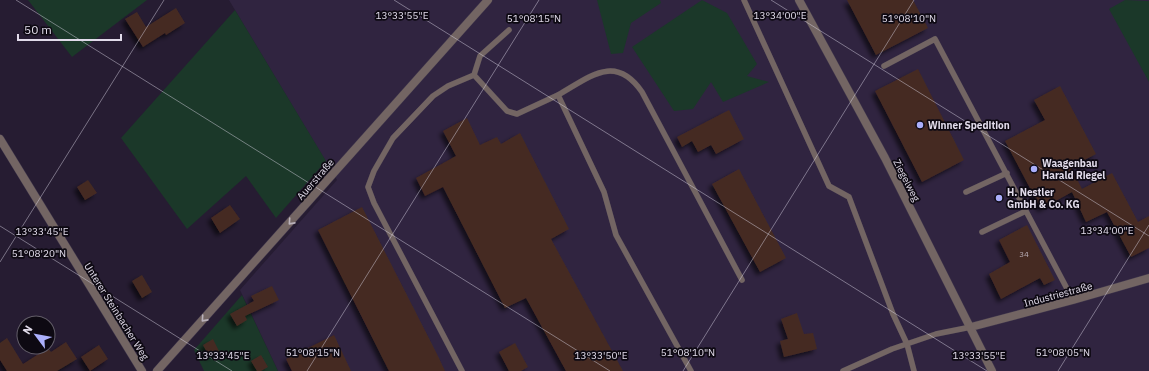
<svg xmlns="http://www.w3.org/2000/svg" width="1149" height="371" viewBox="0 0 1149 371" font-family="'IBM Plex Sans',sans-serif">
  <defs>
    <filter id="shadow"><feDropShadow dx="-3.5" dy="3.5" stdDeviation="2" flood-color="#0009"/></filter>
  </defs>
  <rect width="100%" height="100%" fill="#261c32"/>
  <path fill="#302440" d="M229 0H1149V371H278L240 290 337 180Z"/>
  <path fill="#1b3829" d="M28 0H147L72 57Z
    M597 0H660L661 3 631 23 623 53 611 54Z
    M702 0 727 13 757 64 747 76 769 82 723 102 711 82 693 109 674 111 632 47Z
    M1125 0 1149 1V82L1109 9Z
    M235 10 326 161 276 218 246 176 187 229 121 138Z
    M242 295 278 371H204L194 350Z"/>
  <path fill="#452a23" filter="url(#shadow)" d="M847 0H913L928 28 876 55Z
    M176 8 185 23 166 35 165 33 143 47 125 19 137 12 146 27Z
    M918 69 964 160 922 182 875 91Z
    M1060 86 1096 154 1071 167 1082 189 1112 173 1138 222 1149 216V248L1131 257 1107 212 1086 222 1072 192 1041 209 1005 141 1045 120 1034 100Z
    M729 110 744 139 716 154 711 145 698 152 692 141 682 147 677 137Z
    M467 118 480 145 497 137 501 144 520 133 569 229 551 239 623 371H566L526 298 505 308 443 187 425 196 416 178 456 156 443 131Z
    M739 169 786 258 760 272 712 184Z
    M88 180 97 193 85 200 77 187Z
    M230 205 240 219 220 233 211 218Z
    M362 207 437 354 445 371H389L318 230Z
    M1027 225 1055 280 1044 285 1040 278 1001 299 989 274 1010 262 999 240Z
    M142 275 152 292 142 298 132 281Z
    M272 286 279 300 245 316 247 320 237 326 230 314 254 301 251 296Z
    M797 313 804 334 813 333 817 349 784 357 780 341 788 339 781 319Z
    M334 335 351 371H292L286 359Z
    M7 338 23 364 48 348 51 352 66 342 77 359 57 371H7L0 360V343Z
    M213 339 219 351 209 356 203 345Z
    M515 343 528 367 521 371H509L499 352Z
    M99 345 108 359 90 371 81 357Z
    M261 355 268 367 261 371H257L251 361Z"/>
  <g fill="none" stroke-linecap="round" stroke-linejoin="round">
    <g stroke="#40374c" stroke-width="6">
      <path id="service" d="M744 0 829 186 849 197 893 314 907 344 914 371
        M884 66 935 39 1073 300
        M474 75 480 56 509 30
        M966 192 1007 173
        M982 232 1026 211
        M462 371 374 203 368 187 374 171 393 138 433 96 448 86 474 75 507 111 517 114 558 95
        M691 371 616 235 604 192 558 95C590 77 615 53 642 92L742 280
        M843 371 892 349 936 334 971 327"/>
    </g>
    <g stroke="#40374c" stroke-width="9">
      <path id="minor" d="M799 0 885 158 992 371
        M0 139 142 371
        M971 327 1073 300 1149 278
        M157 371 488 0"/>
    </g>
    <use href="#service" stroke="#736563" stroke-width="5.5"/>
    <use href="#minor" stroke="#736563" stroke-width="8"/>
  </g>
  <defs><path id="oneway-chevron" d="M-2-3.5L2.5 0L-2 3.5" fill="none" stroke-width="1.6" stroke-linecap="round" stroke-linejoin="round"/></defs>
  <g stroke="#bab2bb">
    <use href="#oneway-chevron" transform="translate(291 222) rotate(132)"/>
    <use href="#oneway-chevron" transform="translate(204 319) rotate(132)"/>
  </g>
  <path fill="none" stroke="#e1dbea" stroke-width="1" stroke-opacity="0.45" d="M16 0 610 371M394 0 987 371M771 0 1149 236M0 226 232 371M0 262 164 0M307 371 539 0M683 371 914 0M1058 371 1149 225"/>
  <g fill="#abaffb" stroke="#0d0912" stroke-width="1.5">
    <circle cx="920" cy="125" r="4"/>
    <circle cx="1034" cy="169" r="4"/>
    <circle cx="999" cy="198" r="4"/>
  </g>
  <g text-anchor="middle" stroke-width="3.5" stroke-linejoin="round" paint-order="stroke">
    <g font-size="8" fill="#baafb8">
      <text x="1024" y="257">34</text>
    </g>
    <g font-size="10" font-weight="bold" fill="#e1dbea" stroke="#0d0912" text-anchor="start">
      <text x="928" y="129">Winner Spedition</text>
      <text x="1042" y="167">Waagenbau<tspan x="1042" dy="12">Harald Riegel</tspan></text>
      <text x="1007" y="196">H. Nestler<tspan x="1007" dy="12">GmbH &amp; Co. KG</tspan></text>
    </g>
    <g font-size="10" fill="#e1dbea" stroke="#0d0912">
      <text transform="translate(315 179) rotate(-49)" y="4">Auerstraße</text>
      <text transform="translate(907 180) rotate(63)" y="4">Ziegelweg</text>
      <text transform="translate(1058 294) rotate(-15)" y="4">Industriestraße</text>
      <text transform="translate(117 311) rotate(58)" y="4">Unterer Steinbacher Weg</text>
    </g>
  </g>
  <g font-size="10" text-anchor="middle" fill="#e1dbea" stroke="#0d0912" stroke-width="3.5" stroke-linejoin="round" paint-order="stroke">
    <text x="402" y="19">13°33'55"E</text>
    <text x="780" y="19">13°34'00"E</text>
    <text x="534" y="22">51°08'15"N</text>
    <text x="909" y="22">51°08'10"N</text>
    <text x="1107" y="234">13°34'00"E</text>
    <text x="42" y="235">13°33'45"E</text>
    <text x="39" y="257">51°08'20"N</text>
    <text x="313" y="356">51°08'15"N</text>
    <text x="688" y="356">51°08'10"N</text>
    <text x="1063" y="356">51°08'05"N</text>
    <text x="223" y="359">13°33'45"E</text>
    <text x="601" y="359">13°33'50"E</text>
    <text x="979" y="359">13°33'55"E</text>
  </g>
  <g transform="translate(36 335) rotate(302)"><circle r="19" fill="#0d0912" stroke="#625d68"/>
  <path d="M0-3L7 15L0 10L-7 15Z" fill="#abaffb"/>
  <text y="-6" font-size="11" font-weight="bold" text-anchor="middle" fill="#e1dbea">N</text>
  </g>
  <path d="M18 34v6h103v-6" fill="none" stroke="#e1dbea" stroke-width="2"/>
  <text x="24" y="34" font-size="12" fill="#e1dbea" stroke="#0d0912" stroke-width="3" paint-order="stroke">50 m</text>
</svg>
